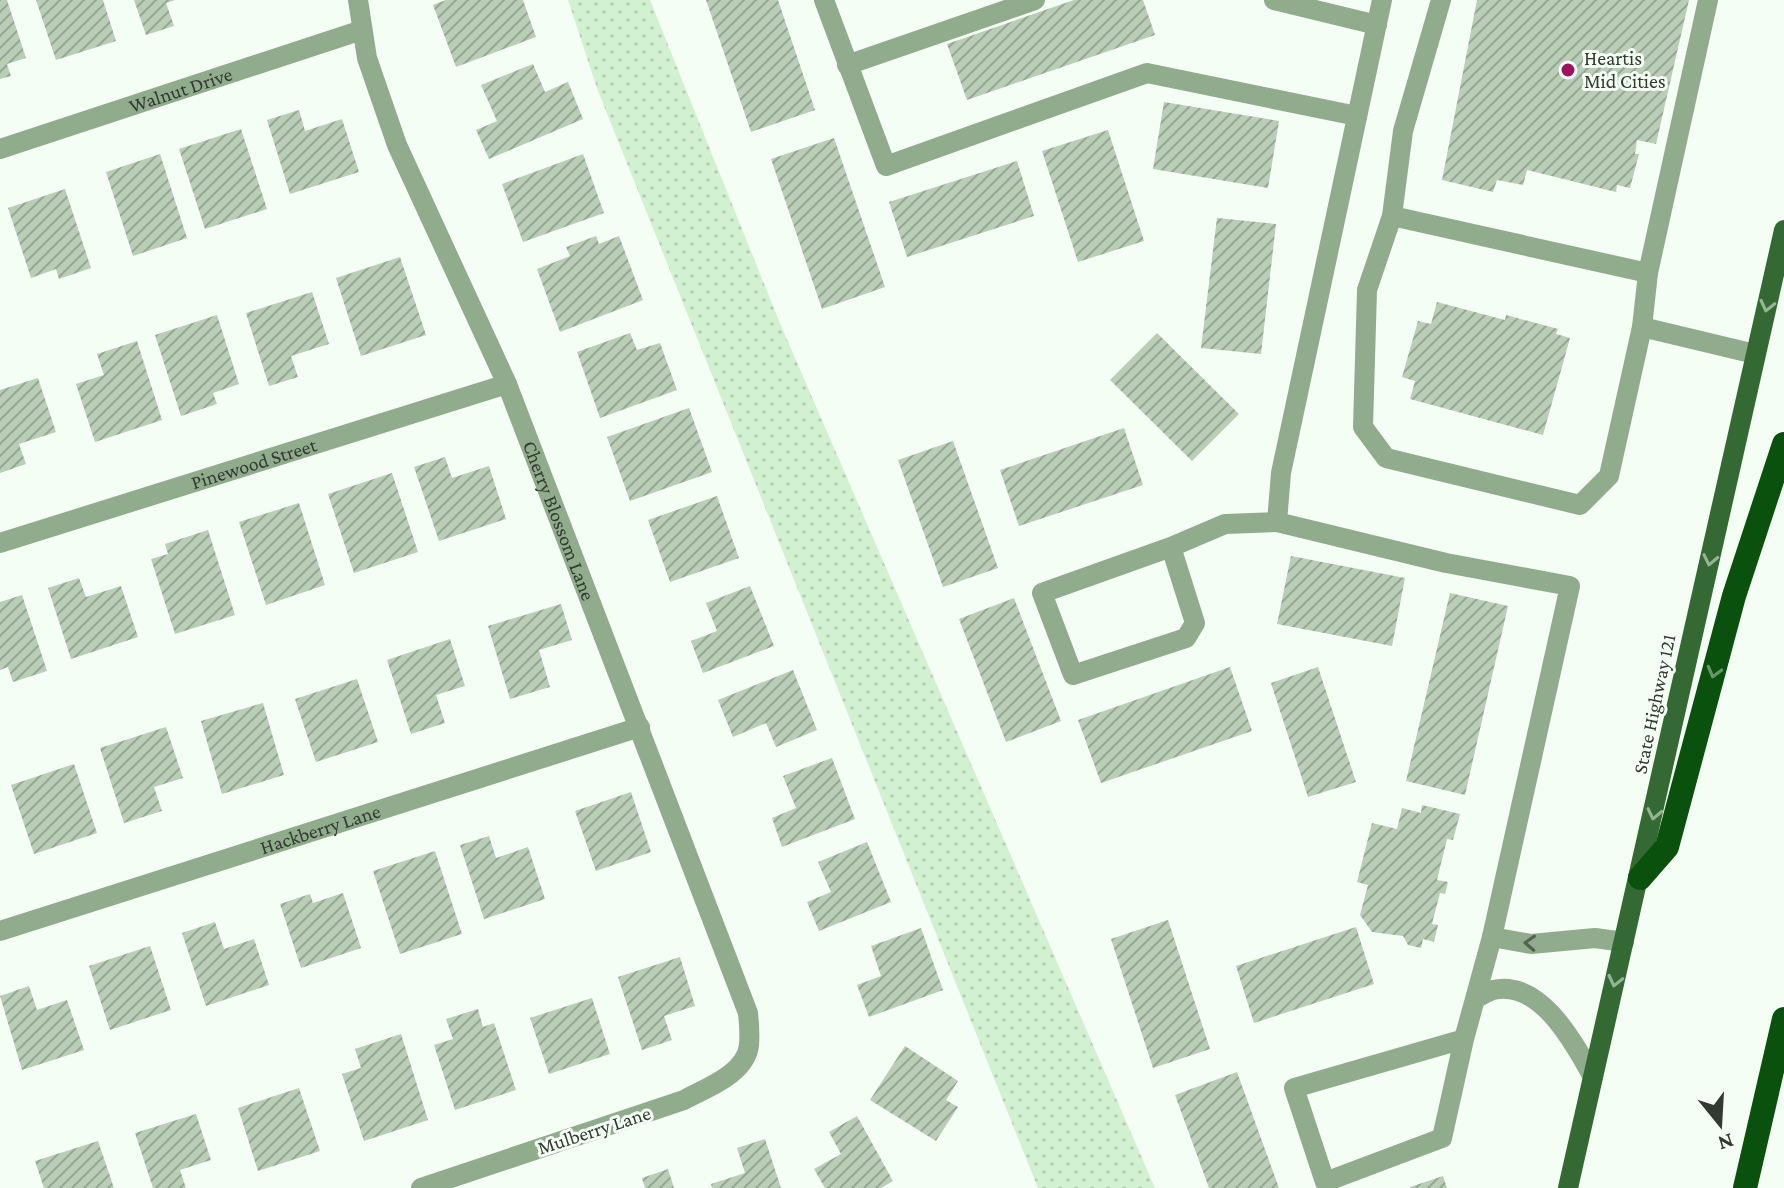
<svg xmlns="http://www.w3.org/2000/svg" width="1784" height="1188" viewBox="0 0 1784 1188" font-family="'Crimson Pro',serif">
  <defs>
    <pattern id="grass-dots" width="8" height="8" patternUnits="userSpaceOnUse" patternTransform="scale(2)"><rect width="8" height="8" fill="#d2f1d0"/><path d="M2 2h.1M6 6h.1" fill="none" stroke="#b5cfb3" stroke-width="1.8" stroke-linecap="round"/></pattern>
    <pattern id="building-hatch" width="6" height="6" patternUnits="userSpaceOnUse" patternTransform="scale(2)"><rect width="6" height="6" fill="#b9cdb7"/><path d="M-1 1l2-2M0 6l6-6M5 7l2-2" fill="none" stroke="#97a795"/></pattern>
  </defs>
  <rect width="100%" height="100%" fill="#f5fef4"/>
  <path fill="url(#grass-dots)" d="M568 0H650L779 321 1155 1188H1038L598 91Z"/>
  <path fill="url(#building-hatch)" d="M0 0H7L26 58 7 64 11 76 0 79Z
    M36 0H103L116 41 56 60Z
    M134 0H175L166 3 174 26 146 35Z
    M446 0H523L536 37 456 67 433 5Z
    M706 0H778L815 110 751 132Z
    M1074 0H1143L1155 35 967 100 947 44Z
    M1477 0H1689L1656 144 1637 140 1635 154H1639L1630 188 1617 185 1616 192 1527 170 1523 185 1497 180 1493 192 1442 180Z
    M533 64 545 92 568 82 583 119 489 159 476 130 497 121 481 85Z
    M1164 102 1279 121 1268 188 1153 169Z
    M299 110 305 131 342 119 359 172 290 194 267 120Z
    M241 129 267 209 205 229 179 149Z
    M1108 130 1144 241 1078 262 1042 151Z
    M834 138 885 287 822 309 771 159Z
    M160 154 187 238 133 256 106 172Z
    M583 154 604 213 523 242 502 184Z
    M1017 161 1034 216 907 257 889 202Z
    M65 189 91 268 59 279 56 269 31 278 8 208Z
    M1217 218 1276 224 1261 354 1201 348Z
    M596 236 599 244 619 236 643 300 560 332 537 269 570 256 566 247Z
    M400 257 426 335 361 356 336 278Z
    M312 292 329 344 291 356 298 377 269 386 246 313Z
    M1437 302 1505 320 1506 315 1558 329 1556 334 1570 338 1543 435 1410 399 1415 381 1402 377 1418 321 1431 324Z
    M217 315 239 384 213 393 217 404 181 416 155 335Z
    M630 333 637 350 660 343 677 390 600 418 577 352Z
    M1157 333 1239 414 1192 461 1110 380Z
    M137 341 162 420 95 442 76 384 104 375 97 354Z
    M38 378 56 432 19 444 26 464 0 473V390Z
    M689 408 712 472 630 501 607 437Z
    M1124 428 1143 485 1019 526 1000 470Z
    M953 441 998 568 943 587 898 460Z
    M445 457 452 478 489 466 506 519 439 541 414 467Z
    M392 473 418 552 354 573 328 494Z
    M717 496 739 558 670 582 648 520Z
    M299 503 325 585 266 605 239 522Z
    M208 530 235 615 175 634 151 559 168 554 165 544Z
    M1291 556 1405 578 1392 646 1277 624Z
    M79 578 86 597 121 586 138 637 71 659 48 588Z
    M750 586 774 646 703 673 691 641 717 631 706 603Z
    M1450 593 1508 606 1465 795 1406 781Z
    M22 595 47 671 13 682 8 667 0 670V602Z
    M1014 598 1061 721 1006 742 959 619Z
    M561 604 572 640 539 650 550 687 510 699 488 626Z
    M450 639 465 686 436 695 445 723 411 734 387 660Z
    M1230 667 1252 731 1101 783 1078 720Z
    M1318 667 1356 782 1308 797 1271 683Z
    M793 670 817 730 776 747 766 723 733 737 718 700Z
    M357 679 378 742 316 762 295 699Z
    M263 703 284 775 222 794 201 721Z
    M166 727 183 778 154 787 162 811 124 823 100 748Z
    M832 758 855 819 782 847 772 818 796 808 783 776Z
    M74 764 97 833 34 854 11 785Z
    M631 792 651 852 596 871 575 811Z
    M1422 805 1460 814 1453 840 1447 839 1437 880 1448 882 1445 894 1440 893 1432 924 1438 925 1434 942 1423 939 1421 948 1408 945 1403 936 1372 932 1360 915 1368 885 1357 882 1372 823 1397 829 1402 808 1421 813Z
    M489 836 496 858 528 847 545 899 484 919 460 845Z
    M867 842 891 902 819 931 807 902 831 892 818 862Z
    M435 851 462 934 400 954 373 871Z
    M343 893 361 948 301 968 280 904 310 894 313 903Z
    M1168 920 1210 1049 1153 1068 1111 939Z
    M215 922 224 949 254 939 269 985 206 1006 182 933Z
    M1356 927 1374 984 1254 1023 1236 966Z
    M921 928 943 990 869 1017 857 985 881 976 871 946Z
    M150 946 171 1010 110 1030 89 966Z
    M680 957 695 1006 664 1016 672 1040 642 1050 618 977Z
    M29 986 37 1010 67 1000 84 1050 22 1070 0 996Z
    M592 998 610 1054 549 1074 530 1018Z
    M478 1009 483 1027 494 1023 516 1090 455 1110 434 1045 453 1039 446 1019Z
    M401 1034 428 1120 364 1141 342 1074 361 1068 355 1049Z
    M905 1046 958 1081 946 1100 958 1107 936 1141 870 1100Z
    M1237 1072 1279 1188H1209L1175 1095Z
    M299 1088 320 1151 258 1171 238 1108Z
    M196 1114 211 1160 180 1170 186 1188H153L135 1133Z
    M857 1116 893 1181 881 1188H825L814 1169 841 1154 829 1132Z
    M765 1139 781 1188H712L711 1184 745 1173 737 1148Z
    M98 1141 114 1188H44L35 1161Z
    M668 1169 674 1188H645L642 1178Z
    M1443 1176 1447 1188H1410V1187Z"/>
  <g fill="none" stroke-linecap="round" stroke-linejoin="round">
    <g stroke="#90ac8d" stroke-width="20">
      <path id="s1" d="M358 0 367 58 397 145 507 384 748 1013C749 1023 750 1035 749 1045 746 1074 706 1088 684 1100L421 1188"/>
      <path d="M824 0 886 166 1147 73 1357 116"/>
      <path d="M1274 0 1377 25"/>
      <path d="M1382 0 1281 473 1277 522 1446 563 1570 586 1492 937 1464 1039 1442 1138 1325 1182 1294 1088 1464 1039"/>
      <path d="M1441 0 1403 131 1392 216 1648 273 1708 0"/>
      <path d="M847 65 1035 0"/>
      <path id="s2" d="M0 149 362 30"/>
      <path d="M1392 216 1367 290 1363 427 1386 458 1580 505 1609 476 1642 327 1755 354"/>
      <path d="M1642 327 1648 273"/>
      <path id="s3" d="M0 543 507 384"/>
      <path d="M1171 547 1042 593 1073 675 1186 638 1195 623 1171 547 1225 524 1277 522"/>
      <path id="s4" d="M0 931 640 727"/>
      <path d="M1492 937 1531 944 1595 938 1624 942"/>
      <path d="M1476 998C1481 996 1487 992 1493 990 1541 979 1575 1045 1593 1077"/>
    </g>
    <path stroke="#356933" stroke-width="20" d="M1568 1188 1784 230"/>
    <path stroke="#09510c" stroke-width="24" d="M1640 878 1667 847 1734 596 1784 444
      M1745 1188 1784 1019"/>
  </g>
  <defs><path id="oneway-chevron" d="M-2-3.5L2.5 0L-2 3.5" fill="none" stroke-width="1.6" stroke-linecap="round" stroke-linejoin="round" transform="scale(2)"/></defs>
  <g stroke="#95b494">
    <use href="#oneway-chevron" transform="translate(1767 306) rotate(103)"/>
    <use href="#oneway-chevron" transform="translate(1710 560) rotate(102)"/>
    <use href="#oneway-chevron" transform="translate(1654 814) rotate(102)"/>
    <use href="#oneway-chevron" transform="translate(1615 981) rotate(103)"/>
  </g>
  <use stroke="#679669" href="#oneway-chevron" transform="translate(1714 672) rotate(105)"/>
  <use stroke="#536251" href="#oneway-chevron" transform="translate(1530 943) rotate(-177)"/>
  <circle fill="#9d1261" stroke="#f5fef4" stroke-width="3" cx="1568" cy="70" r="8"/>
  <g text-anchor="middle" stroke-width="6" stroke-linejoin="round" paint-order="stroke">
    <g font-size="20" fill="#323a31" stroke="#f5fef4" text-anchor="start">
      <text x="1584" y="65">Heartis<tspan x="1584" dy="23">Mid Cities</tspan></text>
    </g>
    <g font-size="20" fill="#323a31" stroke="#f5fef4">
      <text dy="7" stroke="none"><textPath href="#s2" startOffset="190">Walnut Drive</textPath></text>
      <text dy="7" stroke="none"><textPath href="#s3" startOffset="266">Pinewood Street</textPath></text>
      <text dy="7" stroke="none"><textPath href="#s1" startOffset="560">Cherry Blossom Lane</textPath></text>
      <text transform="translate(1654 704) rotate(-78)" y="7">State Highway 121</text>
      <text dy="7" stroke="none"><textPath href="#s4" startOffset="336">Hackberry Lane</textPath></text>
      <text transform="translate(594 1130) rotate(-18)" y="7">Mulberry Lane</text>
    </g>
  </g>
  <g transform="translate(1720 1124) rotate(162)" stroke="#f5fef4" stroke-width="6" paint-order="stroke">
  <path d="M0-6L14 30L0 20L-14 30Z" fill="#323a31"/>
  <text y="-12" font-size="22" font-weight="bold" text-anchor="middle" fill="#323a31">N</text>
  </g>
</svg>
